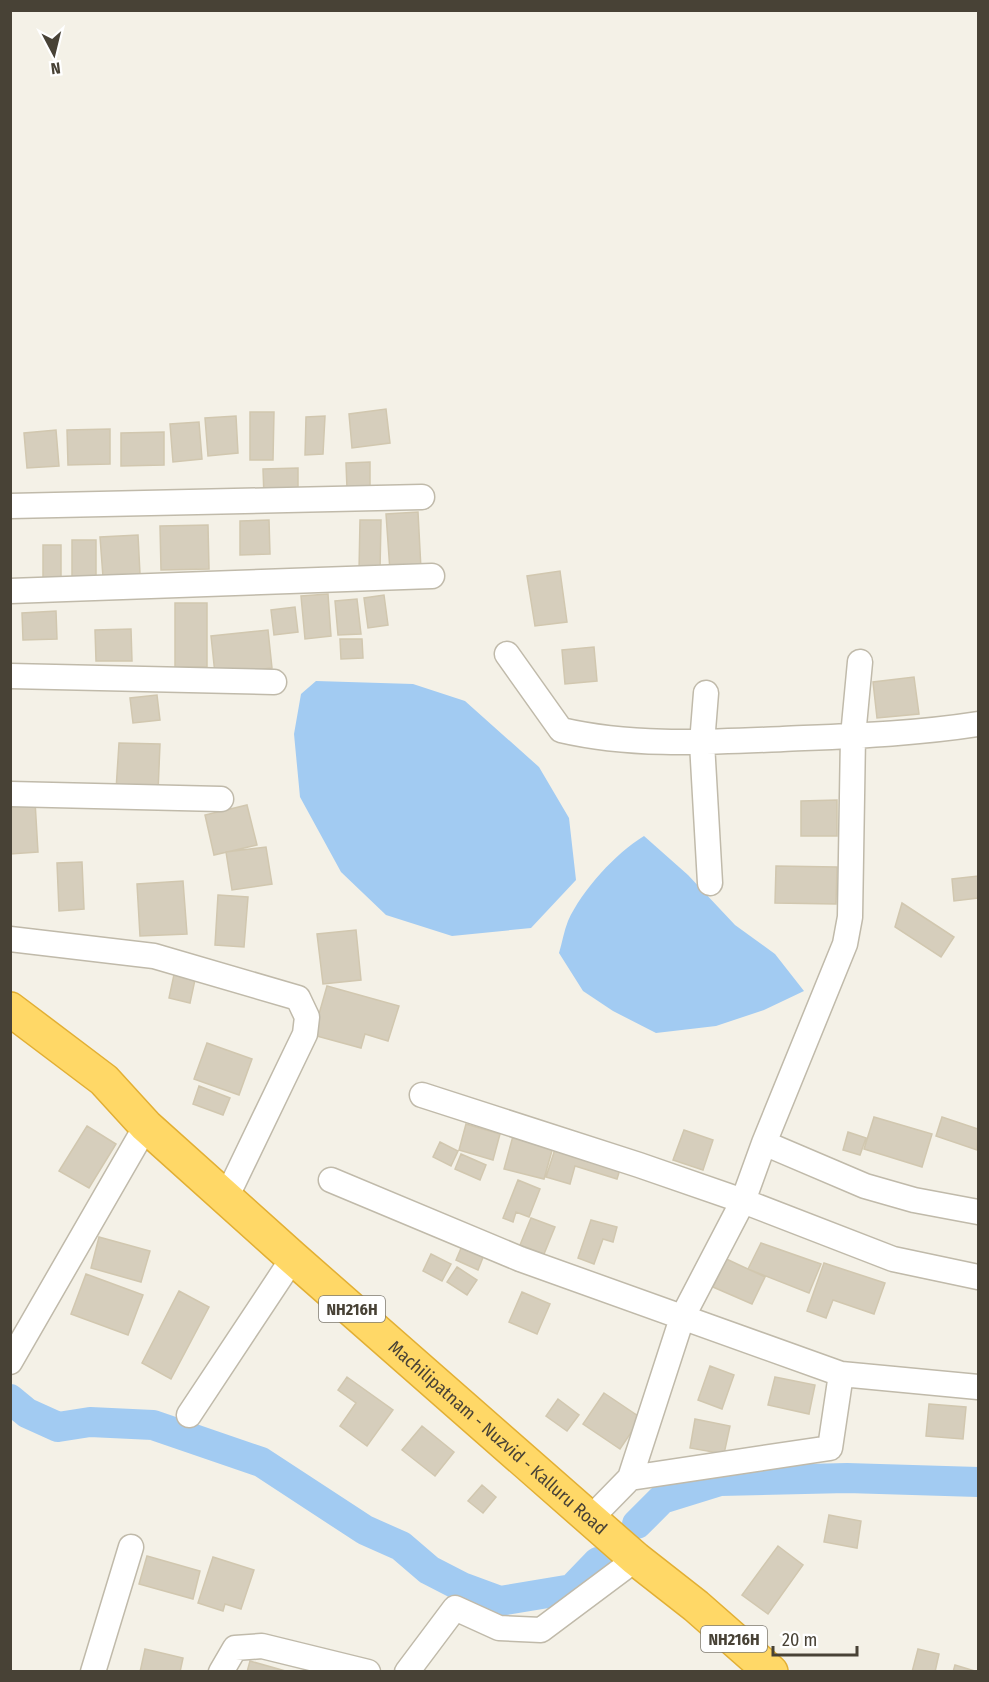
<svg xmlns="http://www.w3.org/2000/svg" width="989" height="1682" viewBox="0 0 989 1682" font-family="'Fira Sans Condensed',sans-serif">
  <rect width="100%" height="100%" fill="#f4f1e7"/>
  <path fill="#a2cbf2" d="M316 681 413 684 465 701 539 767 569 818 576 880 531 928 452 936 386 915 341 872 300 797 294 734 301 694Z
    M644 836 688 875 735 925 775 954 804 991 764 1010 716 1026 656 1033 613 1011 583 991 559 953C562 943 564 931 568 921 582 890 616 853 644 836Z"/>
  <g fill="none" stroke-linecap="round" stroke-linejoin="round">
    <path stroke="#a2cbf2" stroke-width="30" d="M10 1399 27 1413 58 1427 90 1422 153 1425 261 1462 365 1530 401 1546 429 1570 462 1587 500 1601 572 1589 598 1562
      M637 1524 662 1499 720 1481 847 1478 978 1482"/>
  </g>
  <path fill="#d6cebc" stroke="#d1c7af" stroke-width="1.5" d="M386 409 390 443 352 448 349 414Z
    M250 412H274L273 460H250Z
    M236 416 238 453 208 456 205 418Z
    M325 416 323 454 305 455 306 417Z
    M199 422 202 459 173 462 170 424Z
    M110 429V464L68 465 67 430Z
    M56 430 59 466 27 468 24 433Z
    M164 432V465L121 466V433Z
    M370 462V488L347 489 346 463Z
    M298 468V496L264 497 263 469Z
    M418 512 421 569 390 571 386 514Z
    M269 520 270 554 240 555V521Z
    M360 520H381L380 571H359Z
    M208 525 209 569 161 570 160 526Z
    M138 535 140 574 103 577 100 537Z
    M72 540H96V577H72Z
    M43 545H61V579L43 578Z
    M560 571 567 622 535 626 527 576Z
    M328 594 331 636 305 639 301 596Z
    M384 595 388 625 368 628 364 598Z
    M357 599 361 634 338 635 335 601Z
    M175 603H207V667H175Z
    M295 607 298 632 274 635 271 610Z
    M56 611 57 639 23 640 22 613Z
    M131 629 132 661H96L95 630Z
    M268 630 272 668 215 674 211 636Z
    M340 639H362L363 658 341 659Z
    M594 647 597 681 565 684 562 650Z
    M914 677 919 714 877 718 873 682Z
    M157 695 160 720 133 723 130 698Z
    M119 743 160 744 158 792 116 790Z
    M837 800V836H801V801Z
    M35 801 38 852 10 854V803Z
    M247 805 257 845 214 855 205 815Z
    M266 847 272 884 232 890 226 852Z
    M82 862 84 909 59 911 57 863Z
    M776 866 837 867 836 904 775 903Z
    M978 876V898L954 901 952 879Z
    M183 881 187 934 140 936 137 884Z
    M218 895 248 897 244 947 215 945Z
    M902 903 954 937 941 957 895 927Z
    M356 930 361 980 323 984 317 934Z
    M175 970 196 975 190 1003 169 998Z
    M327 986 399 1006 388 1041 365 1034 361 1048 313 1035Z
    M207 1043 252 1059 239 1095 194 1079Z
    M199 1086 230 1098 223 1115 193 1104Z
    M874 1117 932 1134 922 1167 864 1149Z
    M942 1117 978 1129 977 1150 936 1136Z
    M466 1124 500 1134 493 1160 459 1150Z
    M87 1126 116 1144 89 1188 59 1171Z
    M684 1130 713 1140 703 1170 673 1160Z
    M848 1132 866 1138 860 1155 843 1150Z
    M513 1136 553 1147 544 1179 504 1169Z
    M440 1142 458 1151 451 1166 433 1157Z
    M557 1143 622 1163 617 1179 575 1166 570 1184 546 1177Z
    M461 1154 486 1165 480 1180 455 1169Z
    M518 1180 540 1189 529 1217 516 1212 513 1222 503 1218Z
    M531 1218 555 1227 544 1254 520 1245Z
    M591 1220 617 1227 613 1242 603 1239 594 1264 578 1258Z
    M99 1237 150 1251 141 1282 91 1268Z
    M761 1243 821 1264 809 1293 748 1269Z
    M462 1246 484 1255 478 1270 456 1260Z
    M431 1254 451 1264 442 1281 423 1271Z
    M720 1256 765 1277 752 1304 713 1287 720 1272 714 1269Z
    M824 1263 885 1283 874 1314 833 1300 826 1318 807 1311Z
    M457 1267 477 1280 467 1295 447 1282Z
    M86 1274 143 1295 128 1335 71 1314Z
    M179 1291 209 1307 171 1379 142 1363Z
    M522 1292 550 1304 537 1334 509 1322Z
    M710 1366 734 1375 722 1409 698 1400Z
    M347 1377 393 1410 367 1446 340 1426 356 1403 338 1390Z
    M775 1377 815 1385 809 1414 768 1405Z
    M604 1393 641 1418 620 1449 583 1424Z
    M558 1399 579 1415 567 1431 546 1416Z
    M929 1404 966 1407 963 1439 926 1436Z
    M695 1419 730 1426 724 1454 690 1448Z
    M422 1426 454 1452 435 1476 402 1450Z
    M482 1485 496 1497 483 1513 468 1501Z
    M829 1515 861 1521 857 1548 824 1542Z
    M778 1546 803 1565 768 1614 742 1595Z
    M147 1556 200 1571 193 1599 139 1584Z
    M213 1557 254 1570 241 1609 225 1604 223 1611 198 1603Z
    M145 1649 183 1658 180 1672H140Z
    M918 1649 939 1654 935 1672H912Z
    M250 1661 289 1672H247Z
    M955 1665 978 1672H953Z"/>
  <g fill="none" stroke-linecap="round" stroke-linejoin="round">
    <g stroke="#c0baaa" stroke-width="27">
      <path id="street" d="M10 506 422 497
        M10 591 432 576
        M507 654 561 730C634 747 710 742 783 739 849 736 914 734 978 724
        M10 676 274 682
        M706 693 702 743 710 883
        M10 794 221 799
        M10 939 154 956 298 998 307 1017 305 1034 226 1198
        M422 1095 639 1165 743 1201 893 1259 978 1277
        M764 1143 865 1186 914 1200 978 1212
        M331 1180 520 1259 841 1374 978 1387
        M10 1362 146 1126
        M189 1415 293 1258
        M630 1478 830 1448 841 1374
        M590 1519 630 1478 682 1318 743 1201 764 1143 845 944 850 917 853 736 860 662
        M93 1672 131 1547
        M221 1672 235 1648 262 1646 368 1672
        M407 1672 455 1608 499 1628 541 1630 636 1559"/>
    </g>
    <g stroke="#e2af34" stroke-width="36">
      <g id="highway">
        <path id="s1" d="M10 1009 104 1080 146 1126 293 1258 636 1559 696 1606 771 1672"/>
      </g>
    </g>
    <use href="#street" stroke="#fff" stroke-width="24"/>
    <use href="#highway" stroke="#ffd867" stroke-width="33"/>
  </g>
  <g text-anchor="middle" stroke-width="5" stroke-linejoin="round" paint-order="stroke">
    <g fill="#fff" stroke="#7f7b72" stroke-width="1.5">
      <rect x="319" y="1296" width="66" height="26" rx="4.5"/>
      <rect x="701" y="1626" width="66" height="26" rx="4.5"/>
    </g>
    <g font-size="16" font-weight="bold" fill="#484236">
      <text x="352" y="1315">NH216H</text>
      <text x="734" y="1645">NH216H</text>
    </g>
    <g font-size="18" fill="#484236" stroke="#fff">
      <text dy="6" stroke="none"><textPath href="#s1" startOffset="650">Machilipatnam - Nuzvid - Kalluru Road</textPath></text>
    </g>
  </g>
  <rect width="989" height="1682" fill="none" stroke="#484236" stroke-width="24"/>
  <g transform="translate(54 54) rotate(173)" stroke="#ffffff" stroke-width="4.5" paint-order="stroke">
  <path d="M0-4.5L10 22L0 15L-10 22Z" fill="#484236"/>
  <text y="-9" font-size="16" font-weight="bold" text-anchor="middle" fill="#484236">N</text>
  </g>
  <path d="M773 1646v9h84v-9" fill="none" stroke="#484236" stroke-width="3"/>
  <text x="782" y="1646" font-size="18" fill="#484236" stroke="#ffffff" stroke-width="4.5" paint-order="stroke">20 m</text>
</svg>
